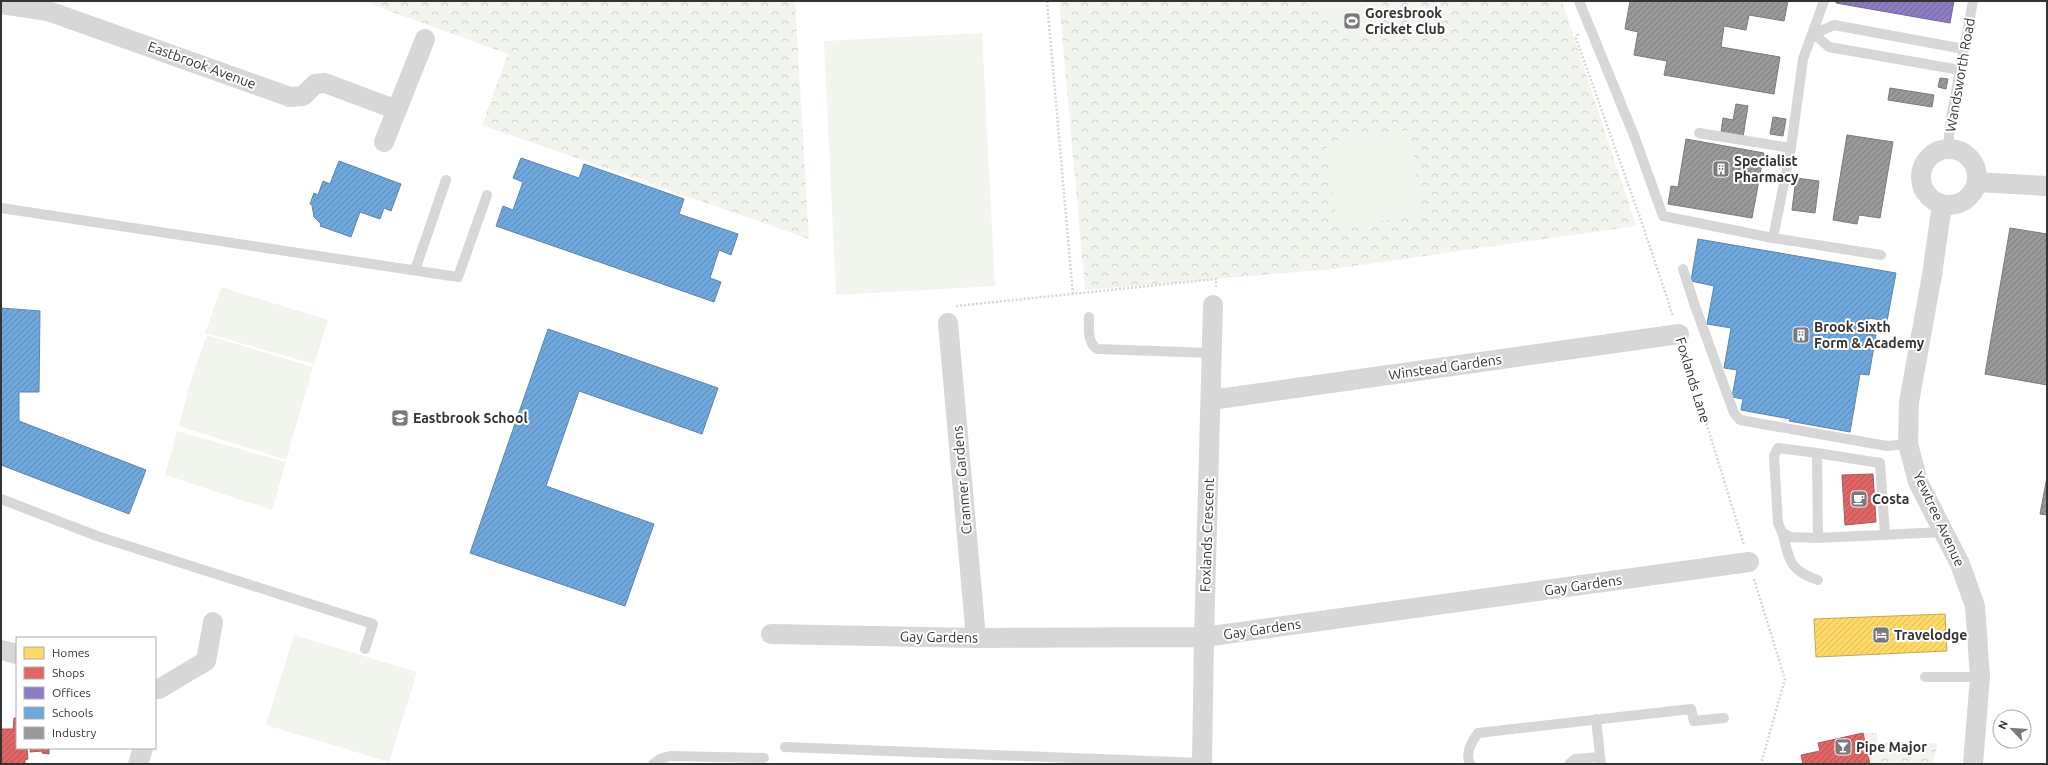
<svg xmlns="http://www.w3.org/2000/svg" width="2048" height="765" viewBox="0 0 2048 765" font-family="Ubuntu,sans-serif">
  <defs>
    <pattern id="park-crowns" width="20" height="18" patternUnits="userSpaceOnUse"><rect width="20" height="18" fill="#f1f5ed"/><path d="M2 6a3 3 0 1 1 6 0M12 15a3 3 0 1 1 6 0" fill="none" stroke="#cfd2cc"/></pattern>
    <pattern id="homes-hatch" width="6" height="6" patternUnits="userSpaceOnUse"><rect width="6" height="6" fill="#ffd966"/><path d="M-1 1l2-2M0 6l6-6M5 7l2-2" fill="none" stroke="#dbbb59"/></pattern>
    <pattern id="shops-hatch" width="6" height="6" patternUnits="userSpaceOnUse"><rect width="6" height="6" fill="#e06666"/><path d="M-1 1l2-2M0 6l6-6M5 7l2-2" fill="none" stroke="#b65555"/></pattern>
    <pattern id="offices-hatch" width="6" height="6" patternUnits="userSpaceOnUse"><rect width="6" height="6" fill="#8e7cc3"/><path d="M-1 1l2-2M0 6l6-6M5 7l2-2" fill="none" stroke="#75669f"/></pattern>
    <pattern id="schools-hatch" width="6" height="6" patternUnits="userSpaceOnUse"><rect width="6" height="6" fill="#6fa8dc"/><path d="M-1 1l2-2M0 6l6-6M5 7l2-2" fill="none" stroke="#5c89b3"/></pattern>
    <pattern id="industry-hatch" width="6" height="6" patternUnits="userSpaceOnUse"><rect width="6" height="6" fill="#999"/><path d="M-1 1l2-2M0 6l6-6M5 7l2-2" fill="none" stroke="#7d7d7d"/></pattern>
  </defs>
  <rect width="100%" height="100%" fill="#fff"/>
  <path fill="url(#park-crowns)" d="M362 1H795L809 239 482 125 508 54Z
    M1059 1H1562L1636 226 1333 269 1085 290Z
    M1863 733H1877V743H1938L1933 764H1870Z"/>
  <path fill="#f1f5ed" d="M1303 1H1384L1360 42Z
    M982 33 995 286 836 295 824 41Z
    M1410 130 1421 215 1337 227 1326 142Z
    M221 287 328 320 314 364 205 333Z
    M207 335 313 367 286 460 179 426 191 380Z
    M177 431 286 462 272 510 165 475Z
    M294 635 417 672 389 762 266 725Z"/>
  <path fill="url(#homes-hatch)" stroke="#c2a757" d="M1945 614 1947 651 1816 657 1814 619Z"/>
  <path fill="url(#shops-hatch)" stroke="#ac5757" d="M1873 474 1876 522 1845 525 1842 475Z
    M14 718H17V748H49V754L42 753V751L30 752 31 748H27L28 759 25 760V764H1V729H13Z
    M1863 733 1870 764H1803L1801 755 1820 751 1818 743Z"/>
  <path fill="url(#offices-hatch)" stroke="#736698" d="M1836 1H1954L1950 23 1836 3Z"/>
  <path fill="url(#schools-hatch)" stroke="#5d85a9" d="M521 158 579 178 584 164 684 199 679 214 738 234 731 255 719 250 710 278 721 282 714 302 496 226 503 206 513 210 523 182 513 178Z
    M339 161 401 184 391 211 384 208 380 219 360 212 351 237 320 226 321 224 314 217 312 205 310 204 314 193 318 195 323 181 330 184Z
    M1698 239 1896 273 1887 321 1869 318 1866 334 1876 335 1869 375 1860 374 1850 432 1789 421 1790 419 1741 410 1743 399 1732 397 1737 370 1724 368 1731 328 1707 324 1714 286 1691 281Z
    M1 308 40 311 39 392H19V421L146 470 129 514 1 465Z
    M548 329 718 388 702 434 579 391 546 486 654 524 625 606 470 553Z"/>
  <path fill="url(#industry-hatch)" stroke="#7a7a7a" d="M1630 1H1788L1784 21 1749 15 1746 30 1724 26 1721 47 1780 57 1774 94 1664 75 1667 61 1634 55 1638 32 1625 29Z
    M1940 78 1948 79 1946 89 1938 87Z
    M1890 88 1934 95 1932 107 1888 100Z
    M1736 104 1748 106 1743 137 1721 133 1723 118 1733 120Z
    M1773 117 1786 119 1783 136 1770 134Z
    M1847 135 1893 142 1880 218 1859 215 1857 224 1833 220Z
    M1686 139 1764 153 1752 218 1668 204 1671 186 1678 187Z
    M1796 178 1819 181 1815 213 1792 210Z
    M2010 228 2047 234V385L1985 374Z
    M2047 477V515L2040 514Z"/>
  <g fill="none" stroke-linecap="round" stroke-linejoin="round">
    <path stroke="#d6d6d6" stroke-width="2.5" stroke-dasharray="2 2" stroke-linecap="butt" d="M1047 1 1073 295
      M1578 34 1576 38 1643 226 1673 316
      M956 306 1216 279V287
      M1684 351 1744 545
      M1754 579 1785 679 1761 764"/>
    <path stroke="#d7d7d7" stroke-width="10" d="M1579 1 1635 138 1663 216 1773 238 1881 255
      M1960 70 1829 47 1814 34 1834 25 1964 49
      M1699 133 1791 148
      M1948 149 1950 124 1973 1
      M1 208 458 277 487 195
      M1773 238 1791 148 1803 59 1824 1
      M1683 269 1695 306 1734 413 1740 420 1887 446 1908 444
      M415 270 446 180
      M1089 317C1089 328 1087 342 1097 349L1212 353
      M1817 453 1778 448 1774 456 1778 523 1782 532 1790 537 1818 538 1943 532
      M1 499 97 536 373 624 365 649
      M1782 532C1790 560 1788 570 1818 580
      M1818 538 1817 453 1880 463 1885 535
      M1925 677H1980
      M1596 719 1601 764
      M785 747 1202 763
      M653 764 660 759 670 756 764 758
      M1470 764C1465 754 1472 741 1478 733L1691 709 1694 721 1724 718
      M1569 764 1575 759 1600 757"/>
    <path stroke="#d7d7d7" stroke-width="20" d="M1 4 48 11 290 97 303 96 315 84 325 83 397 110
      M384 142 425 39
      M1921 177a28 28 0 1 1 56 0a28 28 0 1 1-56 0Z
      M1977 182 2047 186
      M1942 204 1932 275 1909 402 1908 444 1918 482 1960 564 1975 606 1980 677 1973 764
      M948 323 976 638
      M1211 400 1679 334
      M771 634 976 638 1204 637 1749 562
      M1 650 17 654
      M159 689 206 661 213 622
      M138 764 143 748
      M1202 764 1204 637 1213 305"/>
  </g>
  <defs>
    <g id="stadium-square" transform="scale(0.9)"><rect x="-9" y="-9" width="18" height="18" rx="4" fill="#7a7a7a" stroke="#fff"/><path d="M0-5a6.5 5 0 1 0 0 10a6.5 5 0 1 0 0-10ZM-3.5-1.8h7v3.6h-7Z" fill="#fff"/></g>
    <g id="building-square" transform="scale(0.9)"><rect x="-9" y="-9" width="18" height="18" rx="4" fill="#7a7a7a" stroke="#fff"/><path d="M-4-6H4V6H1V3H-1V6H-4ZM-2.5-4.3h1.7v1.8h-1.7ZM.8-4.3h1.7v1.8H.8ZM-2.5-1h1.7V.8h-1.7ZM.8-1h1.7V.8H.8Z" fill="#fff"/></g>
    <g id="school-square" transform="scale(0.9)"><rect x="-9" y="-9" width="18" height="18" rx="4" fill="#7a7a7a" stroke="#fff"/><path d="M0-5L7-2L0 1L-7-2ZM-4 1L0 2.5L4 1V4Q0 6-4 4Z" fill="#fff"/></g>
    <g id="cafe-square" transform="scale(0.9)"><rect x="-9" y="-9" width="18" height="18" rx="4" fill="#7a7a7a" stroke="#fff"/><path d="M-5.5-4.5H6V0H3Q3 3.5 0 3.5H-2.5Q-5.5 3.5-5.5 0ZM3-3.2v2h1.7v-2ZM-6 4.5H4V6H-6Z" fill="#fff"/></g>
    <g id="hotel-square" transform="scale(0.9)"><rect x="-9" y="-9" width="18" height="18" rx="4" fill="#7a7a7a" stroke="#fff"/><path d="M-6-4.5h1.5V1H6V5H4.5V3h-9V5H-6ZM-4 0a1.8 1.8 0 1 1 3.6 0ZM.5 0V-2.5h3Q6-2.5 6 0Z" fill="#fff"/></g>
    <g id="bar-square" transform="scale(0.9)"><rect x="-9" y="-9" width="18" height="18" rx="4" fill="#7a7a7a" stroke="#fff"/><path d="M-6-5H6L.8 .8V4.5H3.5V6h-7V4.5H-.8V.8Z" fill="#fff"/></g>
  </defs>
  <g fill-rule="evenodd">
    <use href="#stadium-square" x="1352" y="21"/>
    <use href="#building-square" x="1721" y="169"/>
    <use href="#building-square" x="1801" y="335"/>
    <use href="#school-square" x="400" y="418"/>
    <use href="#cafe-square" x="1859" y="499"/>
    <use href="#hotel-square" x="1881" y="635"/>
    <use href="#bar-square" x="1843" y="747"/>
  </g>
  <g text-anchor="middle" stroke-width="4" stroke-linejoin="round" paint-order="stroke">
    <g font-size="14" font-weight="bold" fill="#333" stroke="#fff" text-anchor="start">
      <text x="1365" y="18">Goresbrook<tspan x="1365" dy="16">Cricket Club</tspan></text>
      <text x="1734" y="166">Specialist<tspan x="1734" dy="16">Pharmacy</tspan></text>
      <text x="1814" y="332">Brook Sixth<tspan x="1814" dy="16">Form &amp; Academy</tspan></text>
      <text x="413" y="423">Eastbrook School</text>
      <text x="1872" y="504">Costa</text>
      <text x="1894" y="640">Travelodge</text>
      <text x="1856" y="752">Pipe Major</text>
    </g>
    <g font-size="14" fill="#333" stroke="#fff">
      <text transform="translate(202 65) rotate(20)" y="5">Eastbrook Avenue</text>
      <text transform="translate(1960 75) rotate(-80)" y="5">Wandsworth Road</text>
      <text transform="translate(1445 367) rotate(-8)" y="5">Winstead Gardens</text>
      <text transform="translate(1693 380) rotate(73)" y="5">Foxlands Lane</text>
      <text transform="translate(962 480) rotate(-95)" y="5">Cranmer Gardens</text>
      <text transform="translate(1939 519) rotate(65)" y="5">Yewtree Avenue</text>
      <text transform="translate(1207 535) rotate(-88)" y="5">Foxlands Crescent</text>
      <text transform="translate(1583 585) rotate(-8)" y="5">Gay Gardens</text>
      <text transform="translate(1262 629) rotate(-8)" y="5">Gay Gardens</text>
      <text transform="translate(939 637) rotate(1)" y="5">Gay Gardens</text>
    </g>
  </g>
  <rect width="2048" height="765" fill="none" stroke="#333333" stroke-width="4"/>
  <rect x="16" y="637" width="140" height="112" fill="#ffffff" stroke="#adadad"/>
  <rect x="24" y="647" width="20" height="12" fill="#ffd966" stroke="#adadad"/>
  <text x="52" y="657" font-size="12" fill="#333333">Homes</text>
  <rect x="24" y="667" width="20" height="12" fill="#e06666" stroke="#adadad"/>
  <text x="52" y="677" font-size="12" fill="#333333">Shops</text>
  <rect x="24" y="687" width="20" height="12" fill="#8e7cc3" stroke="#adadad"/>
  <text x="52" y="697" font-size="12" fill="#333333">Offices</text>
  <rect x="24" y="707" width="20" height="12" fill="#6fa8dc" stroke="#adadad"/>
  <text x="52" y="717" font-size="12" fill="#333333">Schools</text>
  <rect x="24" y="727" width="20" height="12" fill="#999999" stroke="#adadad"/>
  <text x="52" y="737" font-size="12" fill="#333333">Industry</text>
  <g transform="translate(2012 729) rotate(295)"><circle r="19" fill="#ffffff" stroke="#adadad"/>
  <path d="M0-3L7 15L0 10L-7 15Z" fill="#7a7a7a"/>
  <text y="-6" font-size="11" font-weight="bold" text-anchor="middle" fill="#333333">N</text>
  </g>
</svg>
